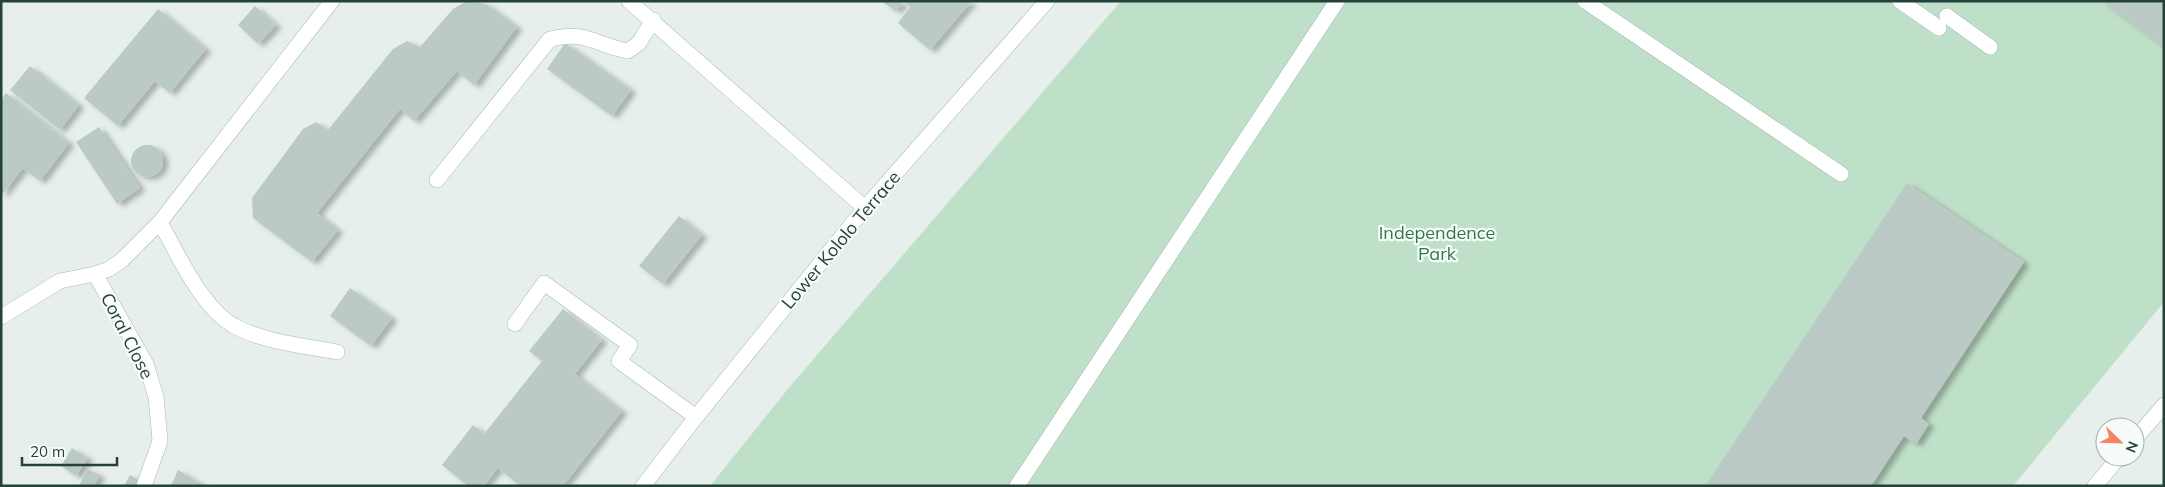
<svg xmlns="http://www.w3.org/2000/svg" width="2165" height="487" viewBox="0 0 2165 487" font-family="Mulish,sans-serif">
  <defs>
    <filter id="shadow"><feDropShadow dx="5.5" dy="3" stdDeviation="2.5" flood-color="#0004"/></filter>
  </defs>
  <rect width="100%" height="100%" fill="#e6efeb"/>
  <path fill="#bfe0c8" d="M1121 1H2164V302L2013 486H710L787 390Z"/>
  <path fill="#bbcac4" filter="url(#shadow)" d="M467 1 486 4 517 27 474 85 457 71 414 121 400 109 317 213 338 230 312 262 253 218 252 198 303 129 316 122 328 130 393 49 407 41 420 47 453 9Z
    M881 1H904L896 11Z
    M905 1H972L930 50 898 23 910 7Z
    M2101 1H2164V47Z
    M255 6 276 25 258 44 238 25Z
    M158 9 206 49 170 93 155 81 118 126 84 98Z
    M565 43 631 90 612 116 547 69Z
    M30 66 79 105 60 130 10 90Z
    M6 93 69 143 40 181 23 168 1 196V100Z
    M99 127 140 188 117 204 76 142Z
    M131 161a16 16 0 1 1 32 0a16 16 0 1 1-32 0Z
    M1907 183 2024 262 1921 418 1929 424 1916 444 1904 436 1871 486H1705Z
    M679 216 702 235 663 284 639 266Z
    M350 288 392 318 371 346 330 316Z
    M563 309 602 340 575 374 622 411 563 486H520L498 468 484 486H468L442 465 473 425 484 434 542 361 529 351Z
    M72 448 88 458 76 476 61 466Z
    M87 469 100 475 94 486H79Z
    M178 470 205 486H171Z
    M130 475 142 482 140 486H124Z"/>
  <g fill="none" stroke-linecap="round" stroke-linejoin="round">
    <g stroke="#a8b8b2" stroke-width="16">
      <path id="service" d="M1585 1 1841 174
        M1900 1 1939 28
        M1947 16 1990 47
        M437 180 550 39C587 30 595 45 628 51L639 43 653 20
        M160 222C178 255 202 309 236 327 265 342 305 346 337 352
        M95 274 146 364 156 397 160 441 144 486
        M515 324 544 283 630 345 619 361 696 417
        M1017 486 1337 1"/>
    </g>
    <g stroke="#a8b8b2" stroke-width="16">
      <path id="minor" d="M629 1 865 208
        M1 317 60 281 95 274 109 269 122 260 160 222 332 1"/>
    </g>
    <g stroke="#a8b8b2" stroke-width="16">
      <path id="tertiary" d="M643 486 696 417 865 208 1047 1"/>
    </g>
    <g stroke="#a4bbb3" stroke-width="16">
      <path id="secondary" d="M2135 439 2164 405
        M2095 486 2119 457"/>
    </g>
    <use href="#service" stroke="#fff" stroke-width="15"/>
    <use href="#minor" stroke="#fff" stroke-width="15"/>
    <use href="#tertiary" stroke="#fff" stroke-width="15"/>
    <use href="#secondary" stroke="#fff" stroke-width="15"/>
  </g>
  <g text-anchor="middle" stroke-width="4.5" stroke-linejoin="round" paint-order="stroke">
    <g font-size="18" fill="#2d7a4b" stroke="#f7fbf9">
      <text x="1437" y="239">Independence<tspan x="1437" dy="21">Park</tspan></text>
    </g>
    <g font-size="18" fill="#24423a" stroke="#f7fbf9">
      <text transform="translate(841 240) rotate(-50)" y="6">Lower Kololo Terrace</text>
      <text transform="translate(127 336) rotate(63)" y="6">Coral Close</text>
    </g>
  </g>
  <rect width="2165" height="487" fill="none" stroke="#24423a" stroke-width="5"/>
  <g transform="translate(2120 442) rotate(113)"><circle r="24" fill="#f7fbf9" stroke="#a3b1ad"/>
  <path d="M0-4L9 19L0 12L-9 19Z" fill="#f4845f"/>
  <text y="-8" font-size="14" font-weight="bold" text-anchor="middle" fill="#24423a">N</text>
  </g>
  <path d="M22 457v8h95v-8" fill="none" stroke="#24423a" stroke-width="2.5"/>
  <text x="30" y="457" font-size="15" fill="#24423a" stroke="#f7fbf9" stroke-width="4" paint-order="stroke">20 m</text>
</svg>
